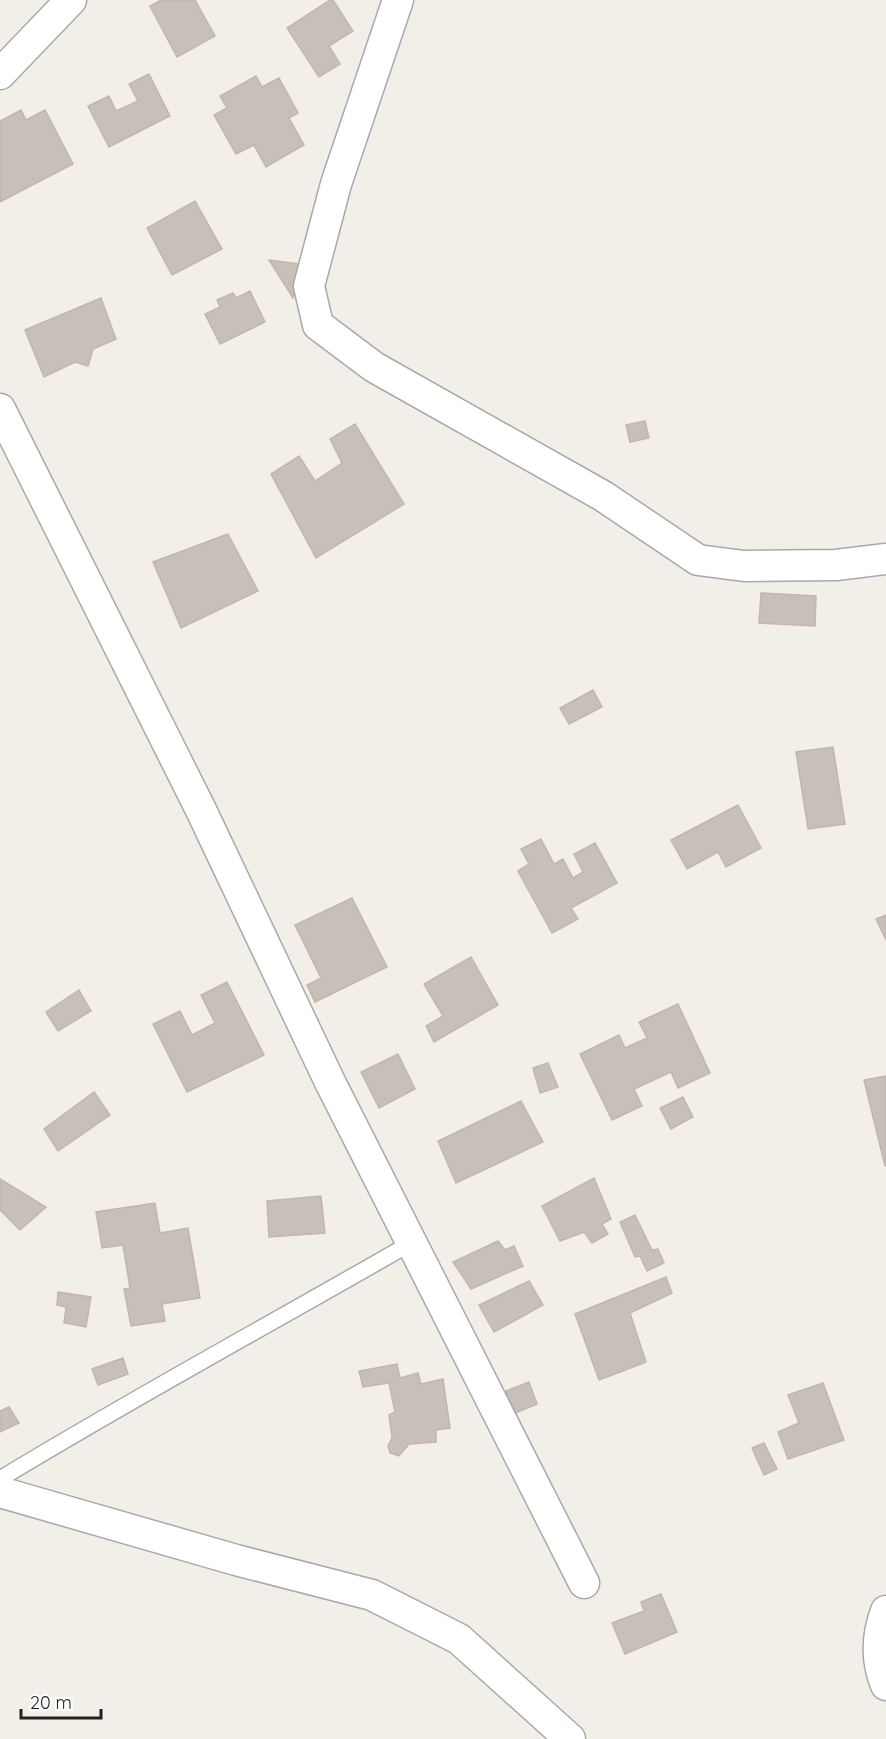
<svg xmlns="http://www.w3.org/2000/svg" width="886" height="1739" viewBox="0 0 886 1739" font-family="Quicksand,sans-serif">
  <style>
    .building { fill: #c7bfb8; stroke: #c4b6ab; stroke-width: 1.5 }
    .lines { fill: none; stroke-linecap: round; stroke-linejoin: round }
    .lane-casing { stroke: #a9a9a9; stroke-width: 18 }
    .street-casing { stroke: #a9a9a9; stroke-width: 33 }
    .lane { stroke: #fff; stroke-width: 15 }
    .street { stroke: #fff; stroke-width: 30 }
  </style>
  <rect width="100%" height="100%" fill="#f2efe9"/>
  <path class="building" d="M 161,0 L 195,0 L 215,36 L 177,57 L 150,6 Z
    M 330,0 L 333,0 L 353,31 L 329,46 L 340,64 L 319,77 L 287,28 Z
    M 149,74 L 170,116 L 109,147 L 88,106 L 109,96 L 116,111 L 138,101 L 129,84 Z
    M 256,76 L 262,87 L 279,78 L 298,113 L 289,118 L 304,145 L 266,167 L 254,145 L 236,154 L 214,115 L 227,108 L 220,96 Z
    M 21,110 L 26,120 L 45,110 L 73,164 L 0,202 L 0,121 Z
    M 195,201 L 222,249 L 172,275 L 147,228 Z
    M 269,260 L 299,264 L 293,298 Z
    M 250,291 L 265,322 L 220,344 L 205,314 L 220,307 L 217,300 L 233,293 L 236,298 Z
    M 101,298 L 116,339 L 93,349 L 88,366 L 75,362 L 44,377 L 25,330 Z
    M 645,421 L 649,438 L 630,442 L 626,425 Z
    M 355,424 L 404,504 L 316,558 L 271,474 L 299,456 L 315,481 L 342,463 L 330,439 Z
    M 228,534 L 258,591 L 181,628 L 153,562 Z
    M 761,593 L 816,596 L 815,626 L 759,623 Z
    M 593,690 L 602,707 L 569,724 L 560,708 Z
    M 833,747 L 845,824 L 808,829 L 796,752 Z
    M 738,805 L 761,848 L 726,867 L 718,852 L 687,869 L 671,840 Z
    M 541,839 L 554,864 L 563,859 L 573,878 L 583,872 L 574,854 L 595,843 L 617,883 L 571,908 L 578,919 L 552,933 L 518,871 L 529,864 L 521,849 Z
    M 352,898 L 387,967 L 315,1002 L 307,985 L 321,978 L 295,925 Z
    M 886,915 L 886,940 L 876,919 Z
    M 471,957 L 498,1005 L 434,1042 L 426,1026 L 443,1016 L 424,984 Z
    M 227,982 L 264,1055 L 187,1092 L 153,1024 L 180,1011 L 192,1035 L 215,1023 L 201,995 Z
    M 79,990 L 91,1011 L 58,1031 L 46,1012 Z
    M 678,1004 L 710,1073 L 678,1088 L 671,1072 L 634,1089 L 642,1106 L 612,1120 L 580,1054 L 619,1035 L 625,1048 L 647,1038 L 639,1022 Z
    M 398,1054 L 415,1089 L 379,1108 L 361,1072 Z
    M 548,1063 L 558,1087 L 540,1093 L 533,1068 Z
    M 886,1076 L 886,1166 L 885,1166 L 864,1080 Z
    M 94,1092 L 110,1115 L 58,1151 L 44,1129 Z
    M 683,1097 L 693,1117 L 671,1129 L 660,1108 Z
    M 521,1101 L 543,1142 L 456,1183 L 438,1141 Z
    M 594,1178 L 611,1219 L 602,1224 L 608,1234 L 592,1243 L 584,1232 L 560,1241 L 542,1206 Z
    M 0,1179 L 46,1207 L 20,1230 L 0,1210 Z
    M 321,1196 L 325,1233 L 269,1237 L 267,1201 Z
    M 155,1203 L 160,1233 L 188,1228 L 200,1298 L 162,1304 L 165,1321 L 131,1326 L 124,1289 L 130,1288 L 123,1245 L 102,1248 L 96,1212 Z
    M 635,1215 L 652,1250 L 658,1249 L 664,1263 L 647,1271 L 640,1256 L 635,1257 L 620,1222 Z
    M 498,1241 L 505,1250 L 514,1246 L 523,1266 L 471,1289 L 453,1262 Z
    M 666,1277 L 672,1293 L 630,1313 L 646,1362 L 599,1380 L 575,1314 Z
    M 529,1281 L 543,1305 L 494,1332 L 479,1305 Z
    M 58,1292 L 91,1297 L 86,1327 L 64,1323 L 66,1307 L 57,1305 Z
    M 123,1358 L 128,1374 L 98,1385 L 92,1369 Z
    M 397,1364 L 400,1378 L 418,1373 L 421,1384 L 443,1379 L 450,1428 L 436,1430 L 436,1442 L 409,1444 L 399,1456 L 390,1453 L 388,1446 L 392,1438 L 389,1415 L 395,1412 L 389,1383 L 363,1387 L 359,1371 Z
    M 529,1382 L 537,1404 L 513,1414 L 506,1391 Z
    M 823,1383 L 844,1440 L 788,1459 L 778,1432 L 799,1423 L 788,1395 Z
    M 9,1407 L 19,1423 L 0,1432 L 0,1411 Z
    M 764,1443 L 777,1469 L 764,1475 L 752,1448 Z
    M 661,1594 L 677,1632 L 625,1654 L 612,1623 L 644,1611 L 641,1602 Z"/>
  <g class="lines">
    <g class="lane-casing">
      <path id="lane" d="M 0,1479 C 135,1397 274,1322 411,1243"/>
    </g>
    <g class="street-casing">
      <path id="street" d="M 398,0 L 336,184 L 309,286 L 318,325 L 374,367 L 603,496 L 698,560 L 744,566 L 836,565 L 886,559
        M 0,74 L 71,0
        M 0,409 L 201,810 L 330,1082 L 584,1583
        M 0,1492 L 236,1560 L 372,1595 L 459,1639 L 570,1739
        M 886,1611 C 877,1635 876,1661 886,1685"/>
    </g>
    <use href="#lane" class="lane"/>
    <use href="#street" class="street"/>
  </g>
  <path d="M21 1709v9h80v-9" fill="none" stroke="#222222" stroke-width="3"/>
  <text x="30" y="1709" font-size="18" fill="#222222" stroke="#ffffff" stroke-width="4.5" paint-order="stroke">20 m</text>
</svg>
